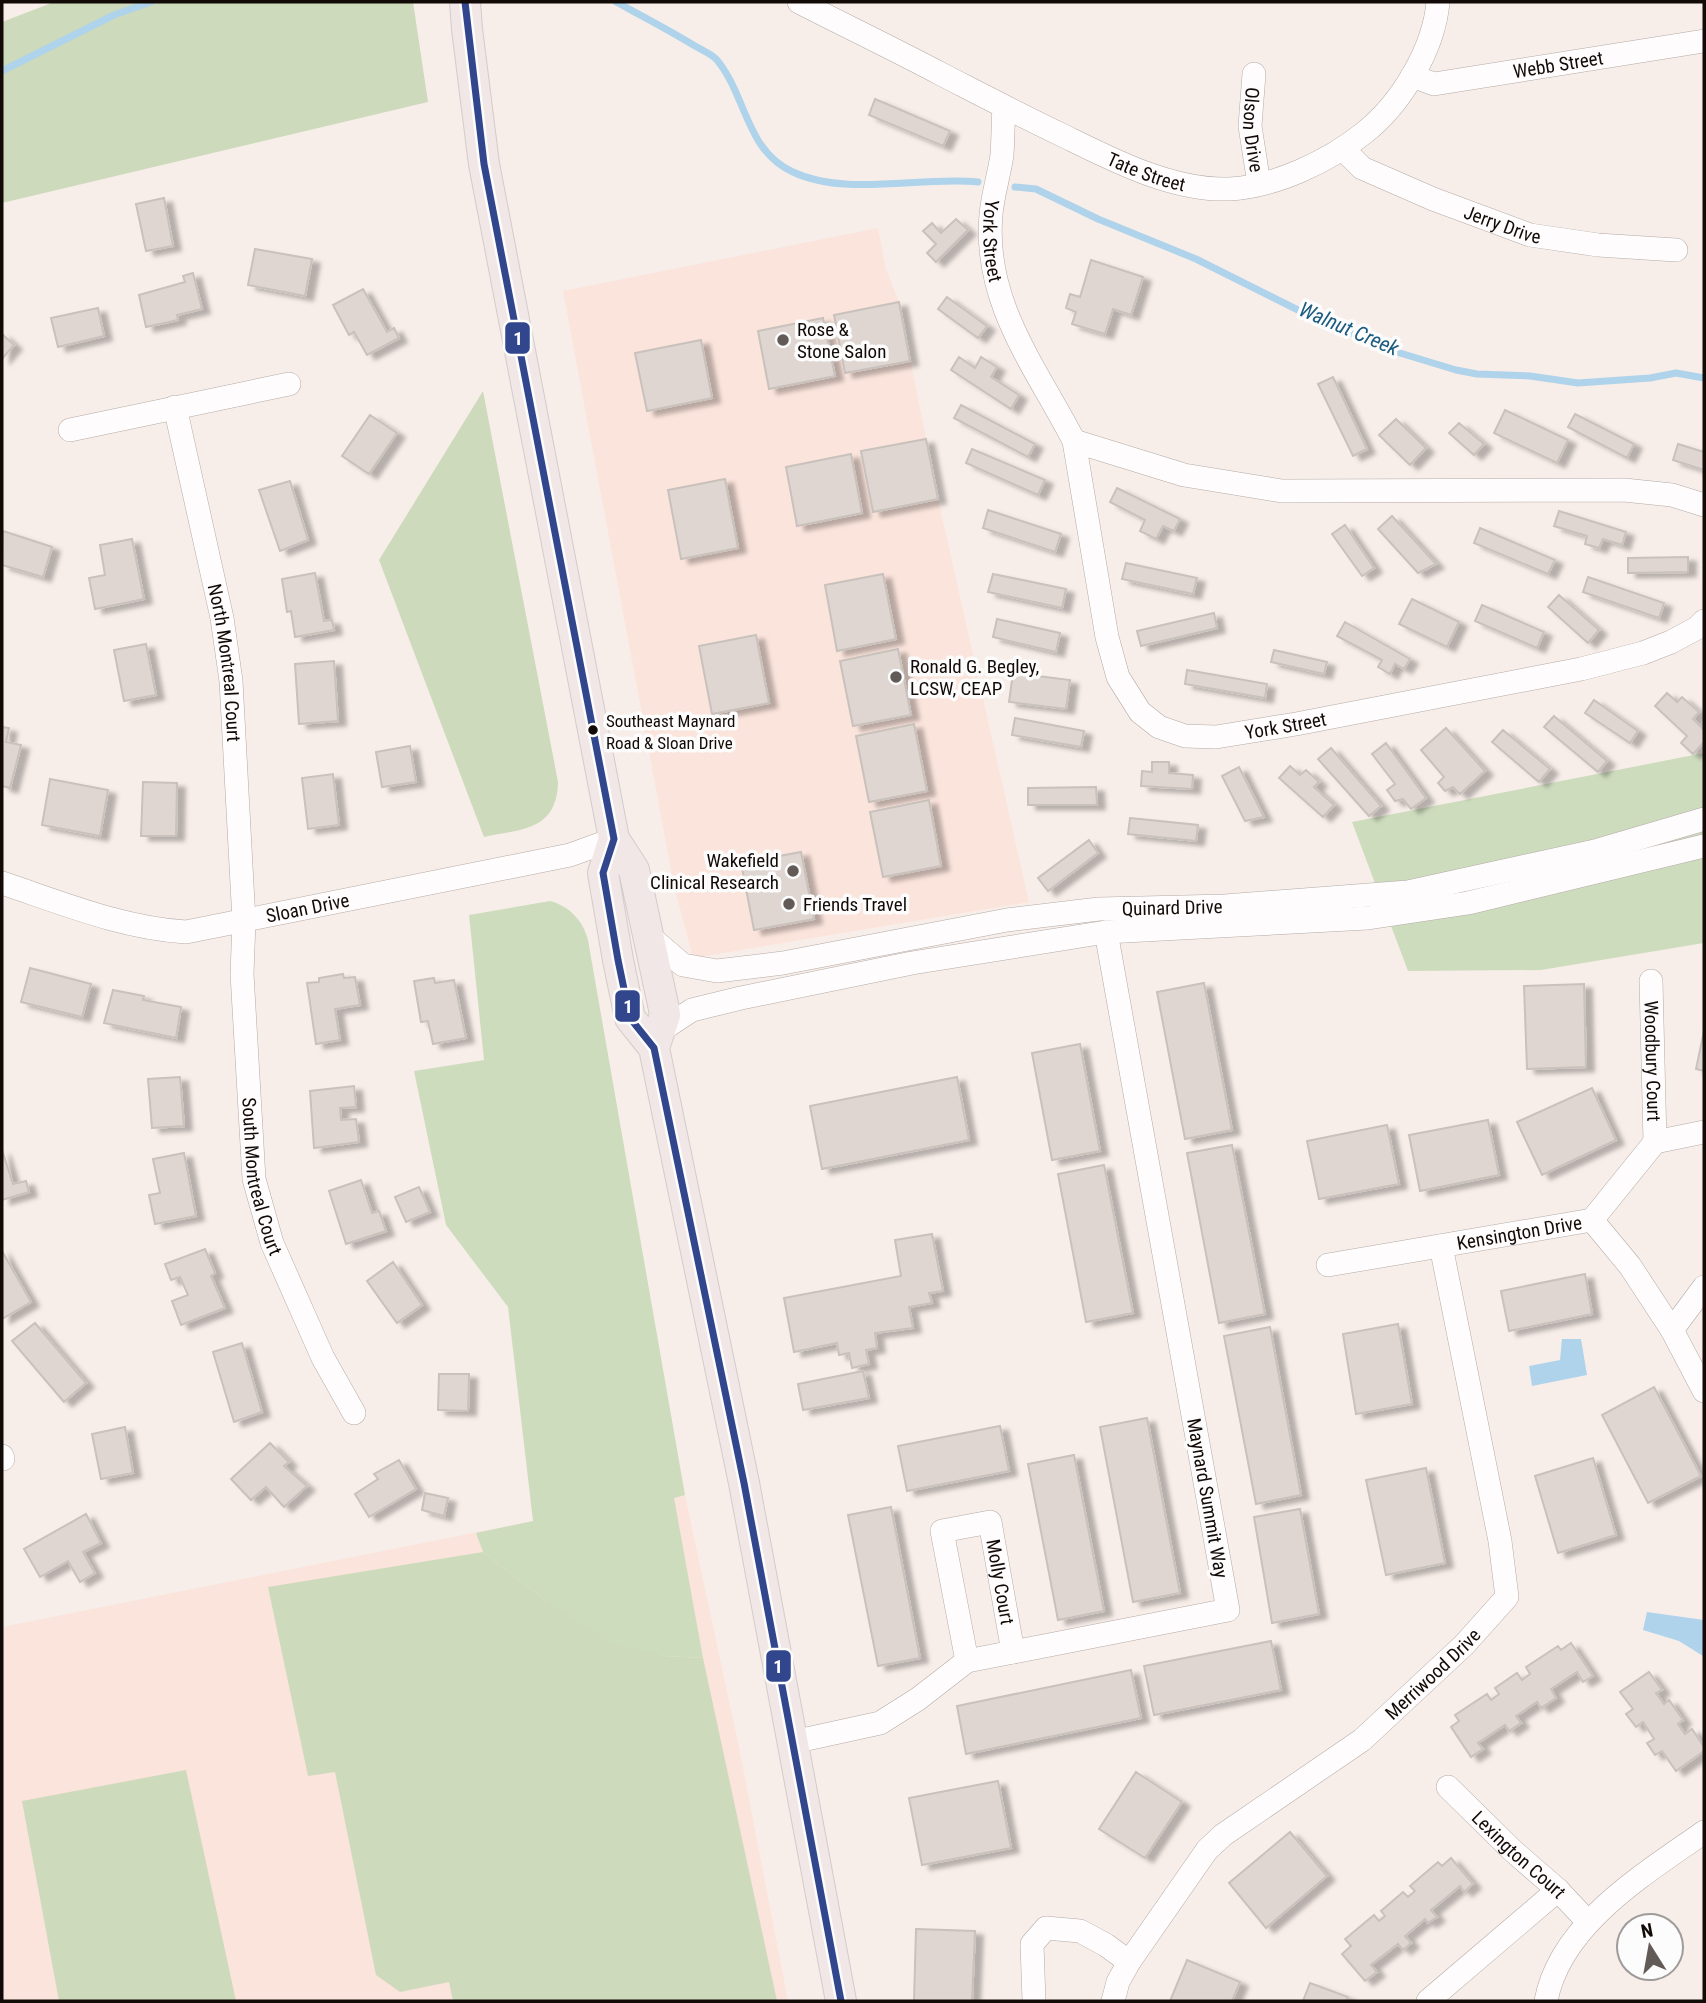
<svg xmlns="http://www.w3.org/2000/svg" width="1706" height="2003" viewBox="0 0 1706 2003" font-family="'Roboto Condensed',sans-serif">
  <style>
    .built { fill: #fbe4db }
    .green { fill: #cddabc }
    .forest { fill: #cedcbe }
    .water { fill: #aed3eb }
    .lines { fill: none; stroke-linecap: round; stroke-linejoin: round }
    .stream { stroke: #aed3eb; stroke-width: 7 }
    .building { fill: #dfd6d2; stroke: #c9c1bc; stroke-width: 2; filter: url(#shadow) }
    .minor-casing { stroke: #b3aaa6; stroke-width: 24 }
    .major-casing { stroke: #d2ccca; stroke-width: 32 }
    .minor { stroke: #fefcfc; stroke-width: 23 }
    .major { stroke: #f0e7e6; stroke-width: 30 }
    .bus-1-casing { stroke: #fcfcfc; stroke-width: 12 }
    .bus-1 { stroke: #32468d; stroke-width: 7 }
    .poi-dot { fill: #625a56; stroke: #fcfcfc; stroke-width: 2.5 }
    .bus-dot { fill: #120a07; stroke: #fcfcfc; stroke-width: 2.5 }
    .labels { text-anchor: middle; stroke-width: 7; stroke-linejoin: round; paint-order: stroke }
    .bus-label { font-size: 17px; fill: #120a07; stroke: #fcfcfc; text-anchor: start }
    .street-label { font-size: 19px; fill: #120a07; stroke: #fcfcfc }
    .poi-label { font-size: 19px; fill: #120a07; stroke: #fcfcfc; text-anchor: start }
    .water-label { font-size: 21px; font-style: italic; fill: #1b5b7f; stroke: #fcfcfc }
    .line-badge { stroke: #fcfcfc; stroke-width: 2.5 }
    .badge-label { font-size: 19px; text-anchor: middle; font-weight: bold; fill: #fff }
  </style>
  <defs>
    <filter id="shadow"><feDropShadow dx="8" dy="4.5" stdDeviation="2" flood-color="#0004"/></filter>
  </defs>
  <rect width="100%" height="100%" fill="#f8eee9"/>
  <path class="built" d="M 878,228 L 886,269 L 899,302 L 938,499 L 1029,902 L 693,958 L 674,886 L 563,291 Z
    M 685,1495 L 739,1747 L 788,2001 L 2,2001 L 2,1627 L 533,1521 Z"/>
  <path class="green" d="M 54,2 L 413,2 L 428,102 L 2,203 L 2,22 Z
    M 483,391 L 558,782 C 557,831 521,829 484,837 L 379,560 Z
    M 483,1552 L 545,1600 L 664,1656 L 703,1658 L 777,2001 L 453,2001 L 449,1982 L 400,1992 L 376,1975 L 335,1772 L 308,1776 L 268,1587 Z
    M 186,1770 L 236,2001 L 59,2001 L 22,1801 Z"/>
  <path class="forest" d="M 1704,753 L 1704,943 L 1541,970 L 1408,971 L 1352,822 Z
    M 550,901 C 569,906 583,920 588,940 L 685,1495 L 674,1498 L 703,1658 L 664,1656 L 609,1642 L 545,1600 L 483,1552 L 476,1533 L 533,1521 L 508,1307 L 446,1225 L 414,1071 L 484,1060 L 469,915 Z"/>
  <path class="water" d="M 1562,1339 L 1581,1339 L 1587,1375 L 1532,1386 L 1529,1366 L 1560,1360 Z
    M 1647,1612 L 1704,1620 L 1703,1656 L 1679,1641 L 1643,1630 Z"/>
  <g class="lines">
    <path class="stream" d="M 616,2 C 642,16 669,30 695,46 C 702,50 712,54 717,60 C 747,97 746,151 793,172 C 845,197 921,176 978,182
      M 2,71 L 114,15 L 151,2
      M 1015,187 L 1036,189 L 1098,219 L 1196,259 L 1298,310 L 1358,336 L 1400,353 L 1456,370 L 1477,374 L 1530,376 L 1578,383 L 1650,378 L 1676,373 L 1704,378"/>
  </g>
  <path class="building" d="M 875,99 L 950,131 L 943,146 L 869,115 Z
    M 164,198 L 173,246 L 146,251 L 136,204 Z
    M 956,219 L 968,230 L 936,262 L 927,253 L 936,244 L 923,231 L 932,223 L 941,233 Z
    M 255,249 L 312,259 L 305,296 L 248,285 Z
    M 1091,260 L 1143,277 L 1131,315 L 1113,309 L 1105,334 L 1072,324 L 1076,312 L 1066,308 L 1070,294 L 1080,297 Z
    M 193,273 L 202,309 L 177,315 L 178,320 L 146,327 L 139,295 L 185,282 L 183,276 Z
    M 363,289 L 387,332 L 394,328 L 399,338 L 367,355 L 354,332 L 349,335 L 333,305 Z
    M 947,297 L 987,326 L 978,338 L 938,309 Z
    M 899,302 L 910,361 L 845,373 L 834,315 Z
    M 98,308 L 104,336 L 58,347 L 51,318 Z
    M 823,318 L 835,376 L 769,389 L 758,331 Z
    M 2,334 L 14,345 L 2,359 Z
    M 701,340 L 712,398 L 647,411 L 635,353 Z
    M 959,357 L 975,368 L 981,357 L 997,367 L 991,377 L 1019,395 L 1011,409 L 951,370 Z
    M 1333,377 L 1367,449 L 1353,456 L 1318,384 Z
    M 961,405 L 1035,444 L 1028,457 L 954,418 Z
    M 1505,410 L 1568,440 L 1557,463 L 1494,433 Z
    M 1575,414 L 1634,444 L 1627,458 L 1568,427 Z
    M 370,415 L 397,433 L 369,474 L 342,456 Z
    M 1396,419 L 1426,448 L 1410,465 L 1379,435 Z
    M 1459,423 L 1484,444 L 1474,455 L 1449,433 Z
    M 926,439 L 938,499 L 873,512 L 861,451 Z
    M 1678,444 L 1704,452 L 1704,470 L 1673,460 Z
    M 972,449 L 1045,480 L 1038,495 L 966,463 Z
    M 851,454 L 862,513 L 797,526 L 786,467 Z
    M 725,479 L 738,548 L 681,559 L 668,490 Z
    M 290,481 L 308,540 L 280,551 L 259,490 Z
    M 1117,488 L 1180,519 L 1174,531 L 1163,526 L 1156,539 L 1140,531 L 1145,520 L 1110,502 Z
    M 988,510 L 1061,534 L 1055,552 L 983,528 Z
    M 1559,511 L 1626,532 L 1622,545 L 1603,539 L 1599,548 L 1585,544 L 1587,536 L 1554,526 Z
    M 1392,516 L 1436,564 L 1418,573 L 1378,529 Z
    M 1345,525 L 1374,568 L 1362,576 L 1332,534 Z
    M 1480,528 L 1555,560 L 1548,574 L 1474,543 Z
    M 3,531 L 52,547 L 43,577 L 2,565 Z
    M 132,539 L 144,599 L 95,609 L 89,578 L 105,575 L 100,545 Z
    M 1688,557 L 1688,572 L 1628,573 L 1628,558 Z
    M 1126,563 L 1197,578 L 1193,594 L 1122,579 Z
    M 315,573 L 324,621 L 332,620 L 334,630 L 295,637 L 291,611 L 287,612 L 282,579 Z
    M 883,574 L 896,639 L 837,651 L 825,585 Z
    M 993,574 L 1066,589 L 1062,608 L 988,592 Z
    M 1588,577 L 1664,603 L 1659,618 L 1583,592 Z
    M 1559,595 L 1599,630 L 1588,643 L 1548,607 Z
    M 1412,599 L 1459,622 L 1447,647 L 1399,624 Z
    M 1482,605 L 1544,632 L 1537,648 L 1475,621 Z
    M 1214,613 L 1217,628 L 1141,646 L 1137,631 Z
    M 997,619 L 1060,633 L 1056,652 L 993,637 Z
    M 1345,622 L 1410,659 L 1404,669 L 1395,664 L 1390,674 L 1378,667 L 1382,660 L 1337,636 Z
    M 756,635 L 769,703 L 712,714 L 699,646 Z
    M 146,644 L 156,695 L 124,701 L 114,650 Z
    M 898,649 L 911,715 L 853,726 L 840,661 Z
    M 1274,650 L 1327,662 L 1324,674 L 1271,662 Z
    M 334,661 L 338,721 L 299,724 L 295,664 Z
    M 1187,670 L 1267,684 L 1265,698 L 1185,684 Z
    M 1013,673 L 1070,680 L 1066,709 L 1009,702 Z
    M 1667,693 L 1677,702 L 1682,697 L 1699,712 L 1693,719 L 1704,730 L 1704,742 L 1693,754 L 1681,743 L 1687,736 L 1655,706 Z
    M 1594,700 L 1638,731 L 1630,743 L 1585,713 Z
    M 1554,716 L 1607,761 L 1598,772 L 1544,727 Z
    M 1015,718 L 1084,731 L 1081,747 L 1012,735 Z
    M 914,724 L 927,791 L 869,802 L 856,736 Z
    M 2,727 L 9,728 L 6,742 L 21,745 L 10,788 L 2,786 Z
    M 1446,728 L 1485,771 L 1460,794 L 1453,787 L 1445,791 L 1438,783 L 1444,777 L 1421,750 Z
    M 1503,730 L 1550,769 L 1539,782 L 1492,742 Z
    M 1386,743 L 1426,798 L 1411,809 L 1403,799 L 1395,801 L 1387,790 L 1395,784 L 1372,754 Z
    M 410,746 L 416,782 L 382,787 L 376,752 Z
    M 1331,748 L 1381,806 L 1369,816 L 1318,759 Z
    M 1152,762 L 1169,762 L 1169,773 L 1193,775 L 1192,789 L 1141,786 L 1142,771 L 1152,772 Z
    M 1290,766 L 1300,775 L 1306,770 L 1319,782 L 1314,787 L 1334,805 L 1323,817 L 1279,778 Z
    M 1239,767 L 1264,817 L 1245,821 L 1222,776 Z
    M 333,774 L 339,825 L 308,829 L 302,778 Z
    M 50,779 L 108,790 L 100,836 L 42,825 Z
    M 143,782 L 177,783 L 176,836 L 141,836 Z
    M 1096,787 L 1097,805 L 1028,805 L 1028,788 Z
    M 929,800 L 941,866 L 883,877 L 870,812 Z
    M 1130,818 L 1198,825 L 1196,841 L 1128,834 Z
    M 1089,840 L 1098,853 L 1048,891 L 1038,878 Z
    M 801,852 L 814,919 L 754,930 L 741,863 Z
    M 30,968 L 91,984 L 82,1017 L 21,1002 Z
    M 343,974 L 344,978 L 355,977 L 360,1005 L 335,1009 L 340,1040 L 316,1044 L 307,983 L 319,982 L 319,978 Z
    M 434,978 L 435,983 L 454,980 L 466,1038 L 433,1044 L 428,1021 L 421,1022 L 414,981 Z
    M 1204,983 L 1232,1130 L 1185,1139 L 1157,992 Z
    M 1584,984 L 1586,1067 L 1527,1069 L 1524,986 Z
    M 113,990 L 144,996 L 143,1000 L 181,1007 L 176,1038 L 104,1023 Z
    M 1704,1031 L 1704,1071 L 1696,1069 Z
    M 1080,1044 L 1100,1151 L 1052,1160 L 1032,1053 Z
    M 180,1077 L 184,1126 L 152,1128 L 148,1079 Z
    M 957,1077 L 969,1140 L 822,1169 L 810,1106 Z
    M 354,1086 L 356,1107 L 340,1108 L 341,1120 L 356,1119 L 359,1142 L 314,1148 L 310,1091 Z
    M 1592,1088 L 1616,1140 L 1542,1175 L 1517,1122 Z
    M 1488,1120 L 1499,1175 L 1420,1191 L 1409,1135 Z
    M 1387,1125 L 1399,1184 L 1319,1199 L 1307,1141 Z
    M 1232,1145 L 1265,1314 L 1219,1323 L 1187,1153 Z
    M 2,1150 L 13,1184 L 26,1181 L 29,1192 L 2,1200 Z
    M 184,1153 L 196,1216 L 155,1224 L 149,1195 L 160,1193 L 153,1159 Z
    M 1104,1165 L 1133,1313 L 1086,1322 L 1058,1174 Z
    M 361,1180 L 372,1213 L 379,1211 L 386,1231 L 346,1244 L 329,1191 Z
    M 419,1187 L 430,1212 L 406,1222 L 395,1197 Z
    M 932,1234 L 943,1291 L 929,1293 L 932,1303 L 909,1307 L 913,1328 L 875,1333 L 877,1348 L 866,1350 L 869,1364 L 852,1368 L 849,1353 L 839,1355 L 837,1343 L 794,1352 L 784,1298 L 901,1276 L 895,1240 Z
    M 205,1249 L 215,1273 L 211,1276 L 225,1308 L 181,1325 L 172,1301 L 188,1295 L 180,1277 L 171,1280 L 165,1264 Z
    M 2,1251 L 31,1302 L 2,1319 Z
    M 393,1262 L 422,1305 L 397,1323 L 367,1281 Z
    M 1585,1274 L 1592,1314 L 1509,1331 L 1501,1291 Z
    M 35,1323 L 86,1383 L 64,1402 L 12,1341 Z
    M 1398,1324 L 1412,1404 L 1356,1414 L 1343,1334 Z
    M 1270,1327 L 1301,1495 L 1256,1504 L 1224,1336 Z
    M 242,1343 L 262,1412 L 234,1422 L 213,1352 Z
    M 863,1371 L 869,1398 L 803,1410 L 798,1384 Z
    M 439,1374 L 469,1374 L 468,1411 L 438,1410 Z
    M 1654,1387 L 1701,1476 L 1648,1503 L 1602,1415 Z
    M 1147,1418 L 1180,1593 L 1133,1602 L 1100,1427 Z
    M 1000,1426 L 1009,1471 L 907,1491 L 898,1446 Z
    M 125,1427 L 133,1473 L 101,1479 L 92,1434 Z
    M 270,1443 L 289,1462 L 284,1466 L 307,1486 L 284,1507 L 266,1487 L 251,1500 L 231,1479 Z
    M 1074,1455 L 1104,1611 L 1058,1620 L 1028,1464 Z
    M 1593,1458 L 1616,1535 L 1558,1553 L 1535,1476 Z
    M 399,1460 L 416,1489 L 369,1517 L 355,1494 L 378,1479 L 374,1474 Z
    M 1426,1468 L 1445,1563 L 1386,1575 L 1366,1480 Z
    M 425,1493 L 448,1498 L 444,1516 L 422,1510 Z
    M 891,1507 L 920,1658 L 878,1666 L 848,1515 Z
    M 1300,1509 L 1319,1614 L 1272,1623 L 1254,1517 Z
    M 86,1514 L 101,1543 L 83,1552 L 95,1573 L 80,1582 L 68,1561 L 40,1577 L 24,1549 Z
    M 1271,1641 L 1281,1690 L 1154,1715 L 1144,1666 Z
    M 1571,1643 L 1593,1676 L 1583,1682 L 1577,1672 L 1551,1689 L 1556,1698 L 1541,1708 L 1537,1702 L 1516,1716 L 1521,1723 L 1509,1731 L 1505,1725 L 1478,1743 L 1483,1749 L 1471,1757 L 1451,1727 L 1459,1721 L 1455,1715 L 1487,1694 L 1491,1700 L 1499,1694 L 1495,1688 L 1517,1673 L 1522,1680 L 1530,1674 L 1526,1667 L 1558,1646 L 1561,1650 Z
    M 1131,1670 L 1141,1718 L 966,1754 L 957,1706 Z
    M 1649,1672 L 1662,1690 L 1656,1693 L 1664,1704 L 1669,1700 L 1683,1720 L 1678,1724 L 1685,1734 L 1692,1729 L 1704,1747 L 1704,1751 L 1676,1771 L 1662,1751 L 1655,1755 L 1647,1743 L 1654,1739 L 1643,1722 L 1636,1727 L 1626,1714 L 1633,1709 L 1620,1692 Z
    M 1136,1772 L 1182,1802 L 1145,1858 L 1099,1829 Z
    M 998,1781 L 1011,1848 L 922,1865 L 909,1798 Z
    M 1290,1832 L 1327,1876 L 1266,1928 L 1229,1883 Z
    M 1451,1858 L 1473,1884 L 1464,1892 L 1460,1886 L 1431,1910 L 1437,1917 L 1428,1923 L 1425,1919 L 1405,1936 L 1411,1943 L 1403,1950 L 1398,1944 L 1371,1965 L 1377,1972 L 1365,1981 L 1342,1954 L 1351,1946 L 1345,1939 L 1374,1915 L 1379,1921 L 1385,1916 L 1381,1911 L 1403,1892 L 1408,1897 L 1415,1891 L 1410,1886 L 1438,1862 L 1442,1866 Z
    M 916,1929 L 975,1931 L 972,2001 L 914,2001 Z
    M 1187,1960 L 1240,1982 L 1232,2001 L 1170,2001 Z
    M 1310,1983 L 1348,1997 L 1346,2001 L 1303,2001 Z"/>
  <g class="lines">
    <g class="minor-casing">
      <g id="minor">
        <path id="s1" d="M 799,2 C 846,26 894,49 941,74 C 982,95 1022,116 1064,136 C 1113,160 1172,191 1229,189 C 1275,187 1329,161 1364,133 C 1401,104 1434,49 1438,2"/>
        <path id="s2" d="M 1254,74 L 1250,126 L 1259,184"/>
        <path id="s3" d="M 1412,76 L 1434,84 L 1704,41"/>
        <path id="s4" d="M 1004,107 C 1003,123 1003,140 1002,155 C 999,175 993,194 991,214 C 983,303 1036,367 1074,441"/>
        <path id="s5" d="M 1344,150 L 1362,168 L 1433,199 L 1530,235 L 1598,245 L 1676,250"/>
        <path id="s6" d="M 175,407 L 222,618 L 231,681 L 244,921 L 242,974 L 254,1179 L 272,1243 L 323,1358 L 354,1413"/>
        <path d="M 70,430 L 289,384"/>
        <path id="s7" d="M 1704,505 L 1672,495 L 1624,490 L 1282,491 L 1184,475 L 1074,441 L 1107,637 L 1118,677 L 1140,712 L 1159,727 L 1185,736 L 1216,737 L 1296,724 L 1581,669 L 1643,653 L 1671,642 L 1697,628 L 1704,621"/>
        <path id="s8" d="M 2,883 C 62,903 122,928 186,932 L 570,855 L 614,839"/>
        <path id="s9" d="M 648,935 L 683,965 L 717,971 L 783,963 L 1007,920 L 1099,909 L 1225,906 L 1408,892 L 1595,851 L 1704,819"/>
        <path id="s10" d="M 1651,981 L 1655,1142"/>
        <path d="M 660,1031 L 692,1010 L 741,998 L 912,963 L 1106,932 L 1368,918 L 1468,903 L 1704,846"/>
        <path d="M 1592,1220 L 1655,1142 L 1704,1132"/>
        <path id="s11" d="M 1328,1265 L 1592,1220 L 1630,1266 L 1672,1330 L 1704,1391"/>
        <path d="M 1672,1330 L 1704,1287"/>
        <path d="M 2,1456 L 3,1459"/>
        <path id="s12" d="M 967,1661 L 942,1531 L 990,1522 L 1013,1652"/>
        <path d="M 793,1742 L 880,1723 L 918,1699 L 967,1661 L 1228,1610 L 1106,932"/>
        <path id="s13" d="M 1448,1787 L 1513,1851 L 1558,1890 L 1588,1922"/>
        <path d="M 1034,2001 L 1032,1944 L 1046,1928 L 1080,1931 L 1106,1945 L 1129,1962"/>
        <path id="s14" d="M 1113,2001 L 1118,1982 L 1129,1962 L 1207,1850 L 1223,1835 L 1362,1740 L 1464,1645 L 1507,1597 L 1500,1541 L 1441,1246"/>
        <path d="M 1428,2001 L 1558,1890"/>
        <path d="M 1546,2001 C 1560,1924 1645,1874 1704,1832"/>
      </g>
    </g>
    <g class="major-casing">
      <path id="major" d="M 465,2 L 467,29 L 484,164 L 614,839 L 634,870 L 664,1009 L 665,1015 L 654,1048 L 744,1483 L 841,2001
        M 614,839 L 603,873 L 618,960 L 630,1018 L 654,1048"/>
    </g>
    <use href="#minor" class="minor"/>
    <use href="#major" class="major"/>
    <g class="bus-1-casing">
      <path id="bus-1" d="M 465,2 L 484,164 L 614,839 L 603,873 L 618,960 L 630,1018 L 654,1048 L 744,1483 L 841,2001"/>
    </g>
    <use href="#bus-1" class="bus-1"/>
  </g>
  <g class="poi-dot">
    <circle cx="783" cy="340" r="7"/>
    <circle cx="896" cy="677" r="7"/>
    <circle cx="793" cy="871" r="7"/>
    <circle cx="789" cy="904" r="7"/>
  </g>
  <circle class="bus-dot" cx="593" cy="730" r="6"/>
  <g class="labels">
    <g class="bus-label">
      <text x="606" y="727">Southeast Maynard<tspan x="606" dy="22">Road &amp; Sloan Drive</tspan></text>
    </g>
    <g class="street-label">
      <text dy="7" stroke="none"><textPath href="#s3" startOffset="149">Webb Street</textPath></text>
      <text dy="7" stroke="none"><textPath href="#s2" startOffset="56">Olson Drive</textPath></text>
      <text dy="7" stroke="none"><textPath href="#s1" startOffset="387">Tate Street</textPath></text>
      <text dy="7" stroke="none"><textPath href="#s5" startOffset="177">Jerry Drive</textPath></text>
      <text dy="7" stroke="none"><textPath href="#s4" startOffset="135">York Street</textPath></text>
      <text dy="7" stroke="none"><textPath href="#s6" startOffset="261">North Montreal Court</textPath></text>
      <text dy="7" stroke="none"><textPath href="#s7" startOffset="1073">York Street</textPath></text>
      <text dy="7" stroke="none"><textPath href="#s9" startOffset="541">Quinard Drive</textPath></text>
      <text dy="7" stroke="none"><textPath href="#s8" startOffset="315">Sloan Drive</textPath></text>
      <text dy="7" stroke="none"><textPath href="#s10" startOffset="80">Woodbury Court</textPath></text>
      <text dy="7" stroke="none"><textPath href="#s6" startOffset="777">South Montreal Court</textPath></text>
      <text dy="7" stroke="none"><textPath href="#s11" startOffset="194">Kensington Drive</textPath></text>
      <text transform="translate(1208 1498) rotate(80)" y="7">Maynard Summit Way</text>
      <text dy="7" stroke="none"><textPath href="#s12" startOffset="242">Molly Court</textPath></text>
      <text dy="7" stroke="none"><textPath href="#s14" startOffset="466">Merriwood Drive</textPath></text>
      <text dy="7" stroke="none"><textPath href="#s13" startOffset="98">Lexington Court</textPath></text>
    </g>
    <g class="poi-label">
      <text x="797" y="336">Rose &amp;<tspan x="797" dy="22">Stone Salon</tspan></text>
      <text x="910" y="673">Ronald G. Begley,<tspan x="910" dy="22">LCSW, CEAP</tspan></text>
      <text x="779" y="867" text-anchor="end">Wakefield<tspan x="779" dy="22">Clinical Research</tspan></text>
      <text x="803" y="911">Friends Travel</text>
    </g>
    <g class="water-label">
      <text transform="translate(1349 329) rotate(23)" y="7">Walnut Creek</text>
    </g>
  </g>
  <g class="line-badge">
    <rect x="504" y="321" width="27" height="34" rx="7" fill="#32468d"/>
    <rect x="614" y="989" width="27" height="34" rx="7" fill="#32468d"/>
    <rect x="765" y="1649" width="27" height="34" rx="7" fill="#32468d"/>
  </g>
  <g class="badge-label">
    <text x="518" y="345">1</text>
    <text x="628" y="1013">1</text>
    <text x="778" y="1673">1</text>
  </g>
  <rect width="1706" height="2003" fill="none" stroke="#120a07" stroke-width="7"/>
  <g transform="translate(1650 1947) rotate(349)"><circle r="33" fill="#fcfcfc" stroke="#9e9b9a" stroke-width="2"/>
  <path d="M0-5L12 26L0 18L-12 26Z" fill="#625a56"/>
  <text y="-10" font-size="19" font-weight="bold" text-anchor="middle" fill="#120a07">N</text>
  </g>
</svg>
